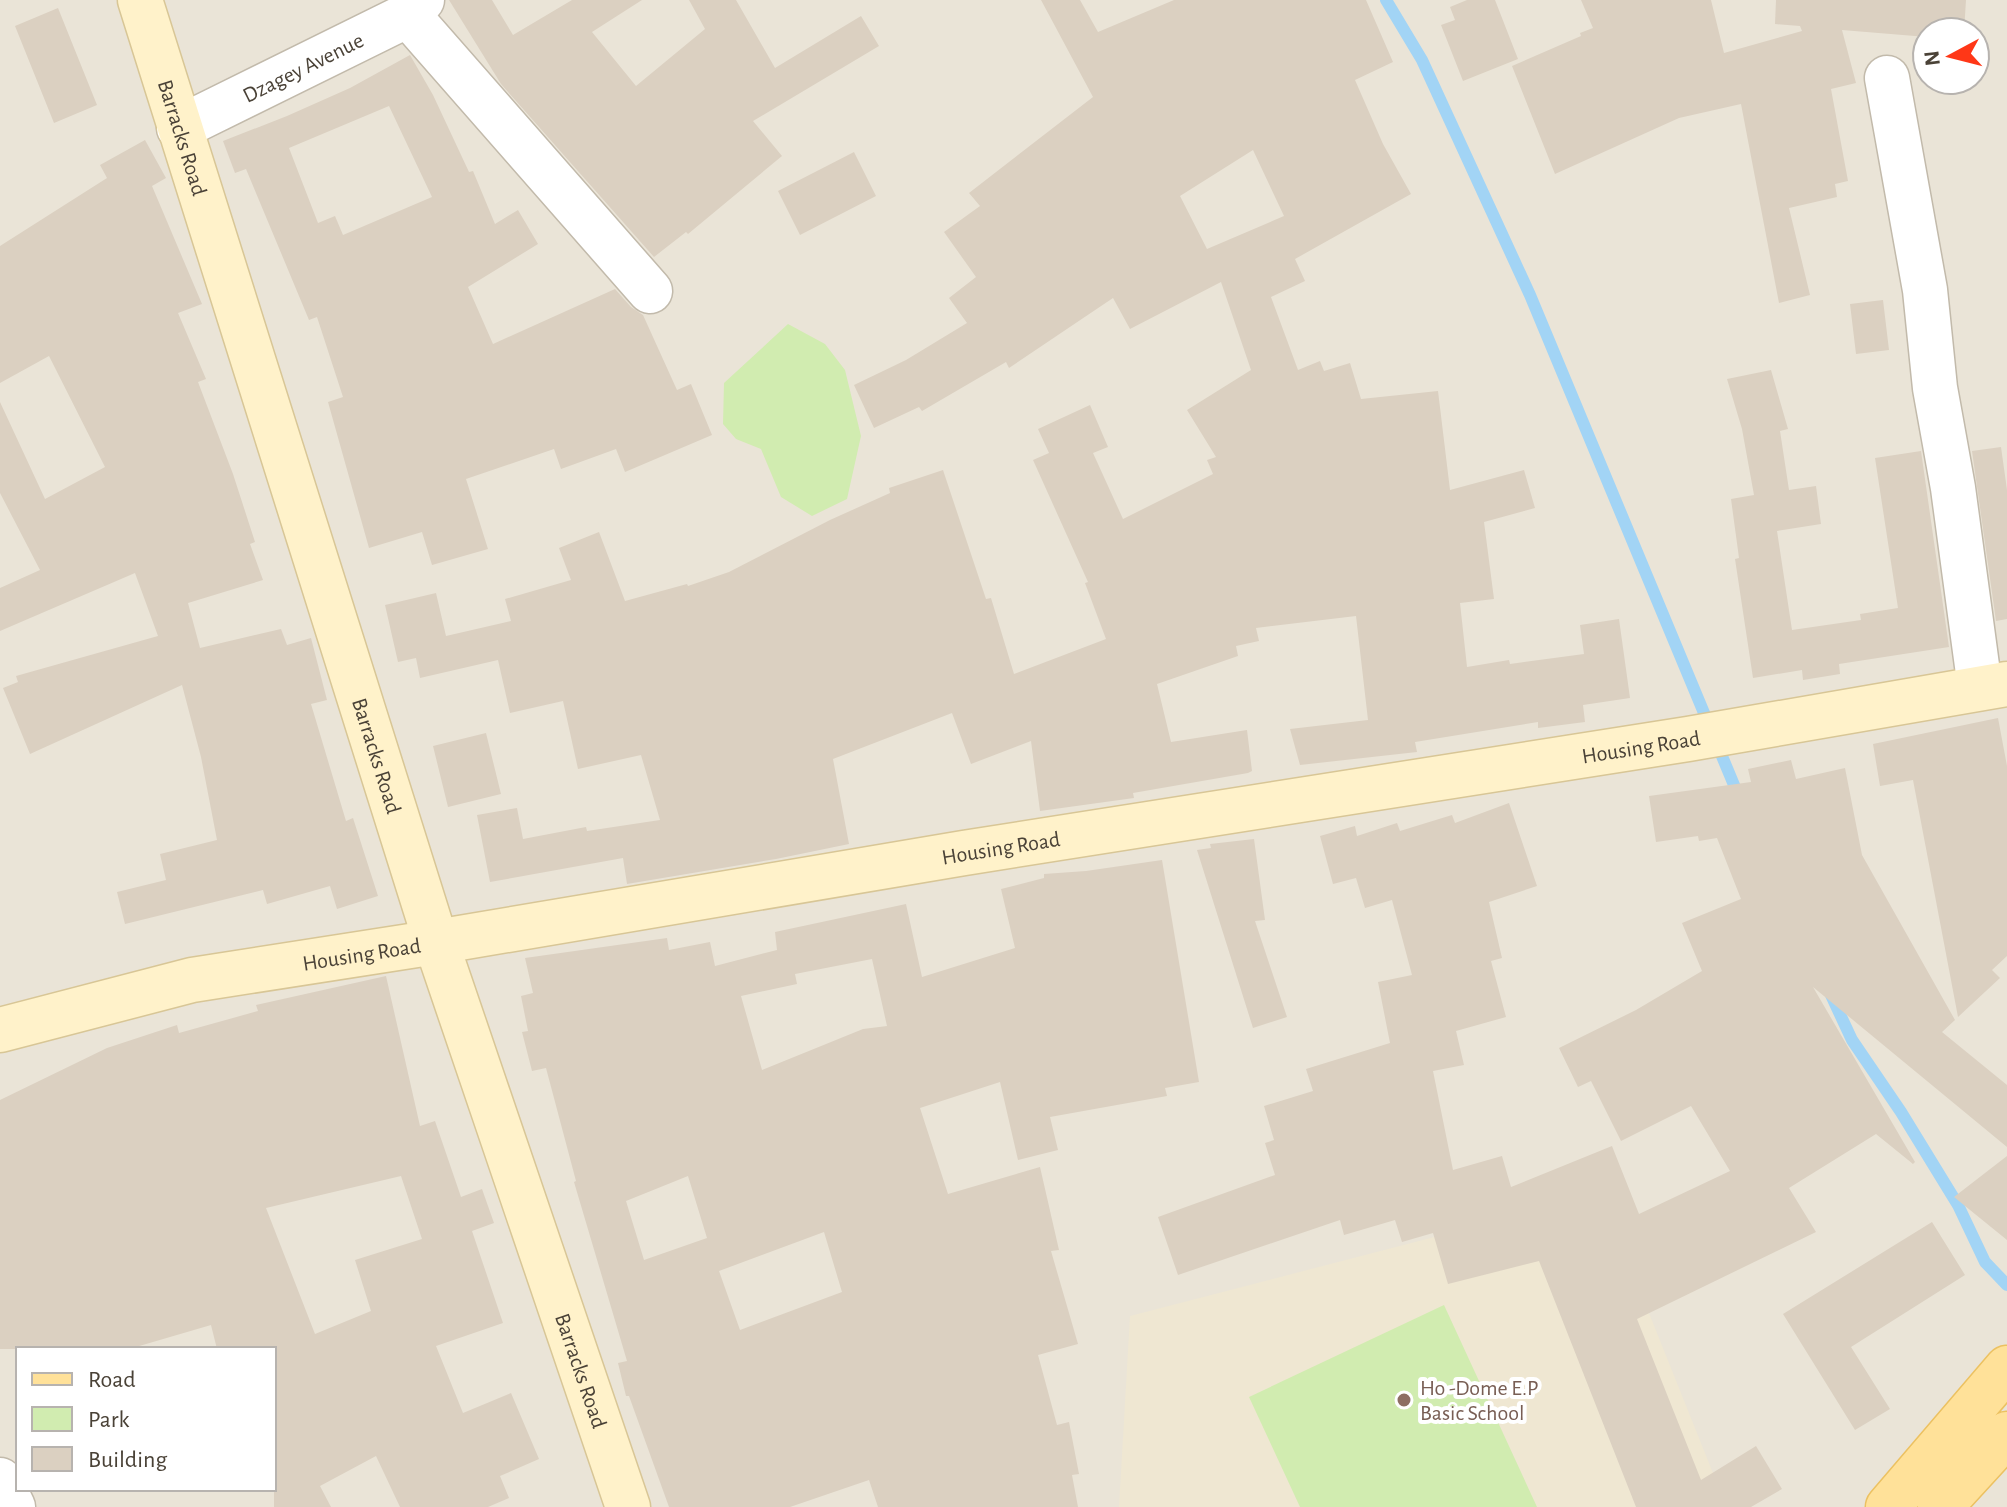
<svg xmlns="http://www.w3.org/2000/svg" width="2007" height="1507" viewBox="0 0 2007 1507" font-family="'Alegreya Sans',sans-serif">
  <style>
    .residential { fill: #eae4d7; fill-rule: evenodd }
    .education { fill: #efe7d2 }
    .green { fill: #d1ecb0 }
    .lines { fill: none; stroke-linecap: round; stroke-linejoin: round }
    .stream { stroke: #a2d4f5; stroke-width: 12 }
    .building { fill: #dbd0c1; fill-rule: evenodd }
    .street-casing { stroke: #c2baab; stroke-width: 47 }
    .secondary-casing { stroke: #d8c696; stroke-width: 47 }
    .primary-casing { stroke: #ecc161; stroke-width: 47 }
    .street { stroke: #fff; stroke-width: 44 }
    .secondary { stroke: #fff2ca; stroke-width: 44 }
    .primary { stroke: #ffe199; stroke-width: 44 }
    .education-dot { fill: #8d6e63; stroke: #fff; stroke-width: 3 }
    .labels { text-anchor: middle; stroke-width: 8; stroke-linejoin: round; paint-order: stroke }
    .street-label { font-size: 22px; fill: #4a4237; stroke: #fff }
    .education-label { font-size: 22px; fill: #785e54; stroke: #fff; text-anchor: start }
  </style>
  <rect width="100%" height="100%" fill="#f5f2e9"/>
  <path class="residential" d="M 0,0 L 2007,0 L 2007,1507 L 0,1507 ZM 1927,32 L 1975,32 L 1975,80 L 1927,80 ZM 18,1349 L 274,1349 L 274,1489 L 18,1489 Z"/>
  <path class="education" d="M 1546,1208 L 1647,1308 L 1717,1483 L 1730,1507 L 1119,1507 L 1130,1316 Z"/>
  <path class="green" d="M 788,324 L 825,344 L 845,370 L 861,436 L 847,499 L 812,516 L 781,497 L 761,449 L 736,439 L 723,424 L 724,383 Z
    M 1444,1305 L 1537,1507 L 1300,1507 L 1249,1397 Z"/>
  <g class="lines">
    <path class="stream" d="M 1386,0 L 1422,60 L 1530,295 L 1739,797
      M 1831,995 L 1852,1040 L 1901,1112 L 1958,1205 L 1985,1262 L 2007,1285"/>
  </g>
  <path class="building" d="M 449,0 L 492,0 L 513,35 L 572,0 L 642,0 L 592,32 L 636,86 L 705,29 L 689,0 L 736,0 L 775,68 L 861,16 L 879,46 L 753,121 L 782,156 L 688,234 L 686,232 L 654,257 L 501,84 Z
    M 1041,0 L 1080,0 L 1098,32 L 1174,0 L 1366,0 L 1393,62 L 1355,80 L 1383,144 L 1411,194 L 1295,259 L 1305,281 L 1271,297 L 1298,370 L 1320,361 L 1324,371 L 1350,363 L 1361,399 L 1438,391 L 1450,490 L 1524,470 L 1535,508 L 1484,522 L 1494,599 L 1460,603 L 1467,667 L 1509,660 L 1510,664 L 1584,654 L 1580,625 L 1619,619 L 1630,698 L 1583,705 L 1585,722 L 1538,728 L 1538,722 L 1415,742 L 1417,752 L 1300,765 L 1290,729 L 1368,720 L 1356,616 L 1256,628 L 1259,641 L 1236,646 L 1238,656 L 1157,684 L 1171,742 L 1247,730 L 1252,771 L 1248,773 L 1133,793 L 1134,798 L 1040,811 L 1031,741 L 971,764 L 952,713 L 833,759 L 849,844 L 776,859 L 627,884 L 623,858 L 490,882 L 477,815 L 517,808 L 523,839 L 586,827 L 587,831 L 660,820 L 641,755 L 578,769 L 563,701 L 510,713 L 498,660 L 420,678 L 416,658 L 398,662 L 385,605 L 436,593 L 446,636 L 511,621 L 505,599 L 571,580 L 559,548 L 599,532 L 625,601 L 687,584 L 688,586 L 729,572 L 830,520 L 890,493 L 889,488 L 943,470 L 986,599 L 991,598 L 1014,674 L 1106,639 L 1085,583 L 1088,582 L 1033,460 L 1049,453 L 1038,429 L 1090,405 L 1108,447 L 1093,453 L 1123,519 L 1213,474 L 1207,460 L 1216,457 L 1187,410 L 1251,370 L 1221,282 L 1130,329 L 1113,298 L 1009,368 L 1006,362 L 922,411 L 919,407 L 874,428 L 854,385 L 906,360 L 967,323 L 949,298 L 976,277 L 944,232 L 980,206 L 969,193 L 1093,97 ZM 1253,150 L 1284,216 L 1207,249 L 1180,196 Z
    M 1467,0 L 1495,0 L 1518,59 L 1463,81 L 1441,25 L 1455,20 L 1450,7 Z
    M 1581,0 L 1711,0 L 1724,53 L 1802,31 L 1800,26 L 1775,24 L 1776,0 L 1966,0 L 1964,32 L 1927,32 L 1927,37 L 1842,30 L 1856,83 L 1831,89 L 1848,181 L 1835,184 L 1837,197 L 1789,208 L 1810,295 L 1779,303 L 1741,104 L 1679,118 L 1555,174 L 1512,66 L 1581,36 L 1580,33 L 1593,28 Z
    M 58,8 L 97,105 L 54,123 L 15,26 Z
    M 410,55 L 433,95 L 469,172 L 473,171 L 495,224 L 518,210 L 538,244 L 468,287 L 493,344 L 615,289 L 631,307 L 643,315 L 677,390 L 691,384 L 712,435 L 625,472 L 616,449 L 561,469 L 554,449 L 466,479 L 488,549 L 432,565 L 422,532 L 369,548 L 328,402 L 343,397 L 317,317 L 309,320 L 246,169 L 235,173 L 223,141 L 287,116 L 350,88 ZM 389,106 L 432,197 L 343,235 L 335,216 L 318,223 L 289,148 Z
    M 145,140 L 166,178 L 152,186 L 202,304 L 178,313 L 206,379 L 198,382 L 233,474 L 255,542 L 250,544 L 263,580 L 188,603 L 200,648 L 281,629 L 287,645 L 311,638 L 327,700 L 311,704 L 346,821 L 353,818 L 378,896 L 337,909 L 330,886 L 267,904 L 263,890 L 125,924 L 117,892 L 166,880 L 160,854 L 217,840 L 201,757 L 182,685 L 30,754 L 3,688 L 18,682 L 16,676 L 158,636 L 135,573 L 0,631 L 0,588 L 40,570 L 0,493 L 0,402 L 45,499 L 105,467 L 49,356 L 0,383 L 0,246 L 107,178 L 100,165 Z
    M 854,152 L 876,196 L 800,235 L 778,191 Z
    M 1883,300 L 1889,350 L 1856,354 L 1850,304 Z
    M 1771,370 L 1788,429 L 1780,431 L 1789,490 L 1816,486 L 1821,524 L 1777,531 L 1792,630 L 1861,620 L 1860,614 L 1898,608 L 1875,458 L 1921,451 L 1949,647 L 1839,664 L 1840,674 L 1803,680 L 1802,670 L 1753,678 L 1735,559 L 1739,558 L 1731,499 L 1754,495 L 1742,429 L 1727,379 Z
    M 2001,447 L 2007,490 L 2007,619 L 1996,621 L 1972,451 Z
    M 1998,718 L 2007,766 L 2007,956 L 1992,970 L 2000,978 L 1958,1017 L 1913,780 L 1880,786 L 1873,744 Z
    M 486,733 L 501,794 L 448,807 L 433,746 Z
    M 1791,760 L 1796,779 L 1845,768 L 1862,855 L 1955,1020 L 1942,1032 L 2007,1085 L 2007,1147 L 1813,987 L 1915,1162 L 1913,1164 L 1876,1134 L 1789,1188 L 1816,1232 L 1637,1319 L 1701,1480 L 1756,1446 L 1782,1489 L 1751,1507 L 1636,1507 L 1539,1261 L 1448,1284 L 1433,1233 L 1402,1242 L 1395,1220 L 1344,1235 L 1340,1220 L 1178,1275 L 1158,1217 L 1275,1175 L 1265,1143 L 1274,1140 L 1264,1106 L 1313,1091 L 1306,1069 L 1390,1043 L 1378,982 L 1412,975 L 1392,900 L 1365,908 L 1356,878 L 1333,884 L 1320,836 L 1355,826 L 1357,836 L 1397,823 L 1400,831 L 1452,815 L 1455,823 L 1509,803 L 1537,886 L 1489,902 L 1502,958 L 1491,961 L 1506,1017 L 1456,1031 L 1464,1065 L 1433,1071 L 1453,1170 L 1502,1156 L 1511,1187 L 1612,1146 L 1639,1214 L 1730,1171 L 1691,1106 L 1621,1141 L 1591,1081 L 1578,1087 L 1559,1048 L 1636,1010 L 1702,971 L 1682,923 L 1741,899 L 1717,838 L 1699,841 L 1698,836 L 1656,842 L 1649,796 L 1751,782 L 1748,769 Z
    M 1254,839 L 1265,920 L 1255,921 L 1287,1017 L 1253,1028 L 1197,850 L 1211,848 L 1210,844 Z
    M 1162,860 L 1199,1082 L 1165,1088 L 1167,1096 L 1050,1117 L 1058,1150 L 1018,1160 L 1000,1082 L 920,1108 L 948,1194 L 1040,1167 L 1059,1250 L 1051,1251 L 1078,1344 L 1038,1355 L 1057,1425 L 1069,1422 L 1079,1474 L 1072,1475 L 1078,1507 L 878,1507 L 869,1480 L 790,1507 L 669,1507 L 629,1396 L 626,1396 L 618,1363 L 627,1361 L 574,1182 L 576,1181 L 546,1068 L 532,1071 L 522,1032 L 528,1031 L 521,996 L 533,993 L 525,958 L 667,938 L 669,950 L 710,942 L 715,966 L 777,950 L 775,932 L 906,904 L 922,977 L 1015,948 L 1001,889 L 1044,878 L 1044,874 L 1086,871 ZM 872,959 L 887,1026 L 863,1029 L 762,1070 L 741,996 L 797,984 L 795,974 ZM 688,1176 L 707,1238 L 644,1260 L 626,1201 ZM 824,1232 L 842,1292 L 740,1330 L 719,1271 Z
    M 386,976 L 420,1126 L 435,1121 L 461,1197 L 482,1189 L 494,1223 L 472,1231 L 503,1323 L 436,1346 L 463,1413 L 511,1393 L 539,1459 L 500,1476 L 509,1498 L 488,1507 L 400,1507 L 376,1456 L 320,1486 L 331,1507 L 274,1507 L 274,1349 L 217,1349 L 211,1325 L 129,1349 L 0,1349 L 0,1100 L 107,1048 L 177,1025 L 179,1033 L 258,1011 L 256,1005 ZM 401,1176 L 422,1239 L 355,1260 L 371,1311 L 315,1334 L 266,1208 Z
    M 2007,1156 L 2007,1240 L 1954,1197 Z
    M 1932,1222 L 1965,1275 L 1851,1347 L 1890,1409 L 1855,1430 L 1783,1314 Z"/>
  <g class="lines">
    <g class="street-casing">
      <g id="street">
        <path d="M 408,15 L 650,291"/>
        <path d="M 1887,78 L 1925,290 L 1935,388 L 1953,488 L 1980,688"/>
        <path id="s1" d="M 179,128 L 408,15 L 422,0"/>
        <path d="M 0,1480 L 13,1507"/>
      </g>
    </g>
    <g class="secondary-casing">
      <g id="secondary">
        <path id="s2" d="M 140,0 L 436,942 L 628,1507"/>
        <path id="s3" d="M 0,1030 L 192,980 L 436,942 L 964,853 L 1688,739 L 2007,684"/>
      </g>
    </g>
    <g class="primary-casing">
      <path id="primary" d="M 1888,1507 L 2007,1368
        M 1940,1507 L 2007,1434"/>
    </g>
    <use href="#street" class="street"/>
    <use href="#secondary" class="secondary"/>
    <use href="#primary" class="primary"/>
  </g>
  <circle class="education-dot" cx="1404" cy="1400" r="8"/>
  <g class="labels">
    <g class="street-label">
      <text dy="8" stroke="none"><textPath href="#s1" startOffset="138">Dzagey Avenue</textPath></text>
      <text dy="8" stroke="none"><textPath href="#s2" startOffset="144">Barracks Road</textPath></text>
      <text dy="8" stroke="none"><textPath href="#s3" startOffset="1666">Housing Road</textPath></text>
      <text dy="8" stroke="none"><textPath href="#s2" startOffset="792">Barracks Road</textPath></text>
      <text dy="8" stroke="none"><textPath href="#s3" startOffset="1018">Housing Road</textPath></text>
      <text dy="8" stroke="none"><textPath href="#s3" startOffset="370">Housing Road</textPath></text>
      <text dy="8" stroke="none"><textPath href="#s2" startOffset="1440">Barracks Road</textPath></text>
    </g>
    <g class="education-label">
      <text x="1420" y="1395">Ho -Dome E.P<tspan x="1420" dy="25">Basic School</tspan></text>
    </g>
  </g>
  <rect x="16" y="1347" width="260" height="144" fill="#ffffff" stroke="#b7b3af" stroke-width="2"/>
  <rect x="32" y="1373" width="40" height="12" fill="#ffe199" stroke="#b7b3af" stroke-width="2"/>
  <text x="88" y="1387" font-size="24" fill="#4a4237">Road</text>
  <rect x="32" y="1407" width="40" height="24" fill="#d1ecb0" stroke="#b7b3af" stroke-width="2"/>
  <text x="88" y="1427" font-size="24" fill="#4a4237">Park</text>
  <rect x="32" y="1447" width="40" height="24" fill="#dbd0c1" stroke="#b7b3af" stroke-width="2"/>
  <text x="88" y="1467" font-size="24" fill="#4a4237">Building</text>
  <g transform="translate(1951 56) rotate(263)"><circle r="38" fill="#ffffff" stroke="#b7b3af" stroke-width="2"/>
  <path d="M0-6L14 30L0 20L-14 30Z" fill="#ff3717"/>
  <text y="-12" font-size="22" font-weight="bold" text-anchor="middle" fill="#4a4237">N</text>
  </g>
</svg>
